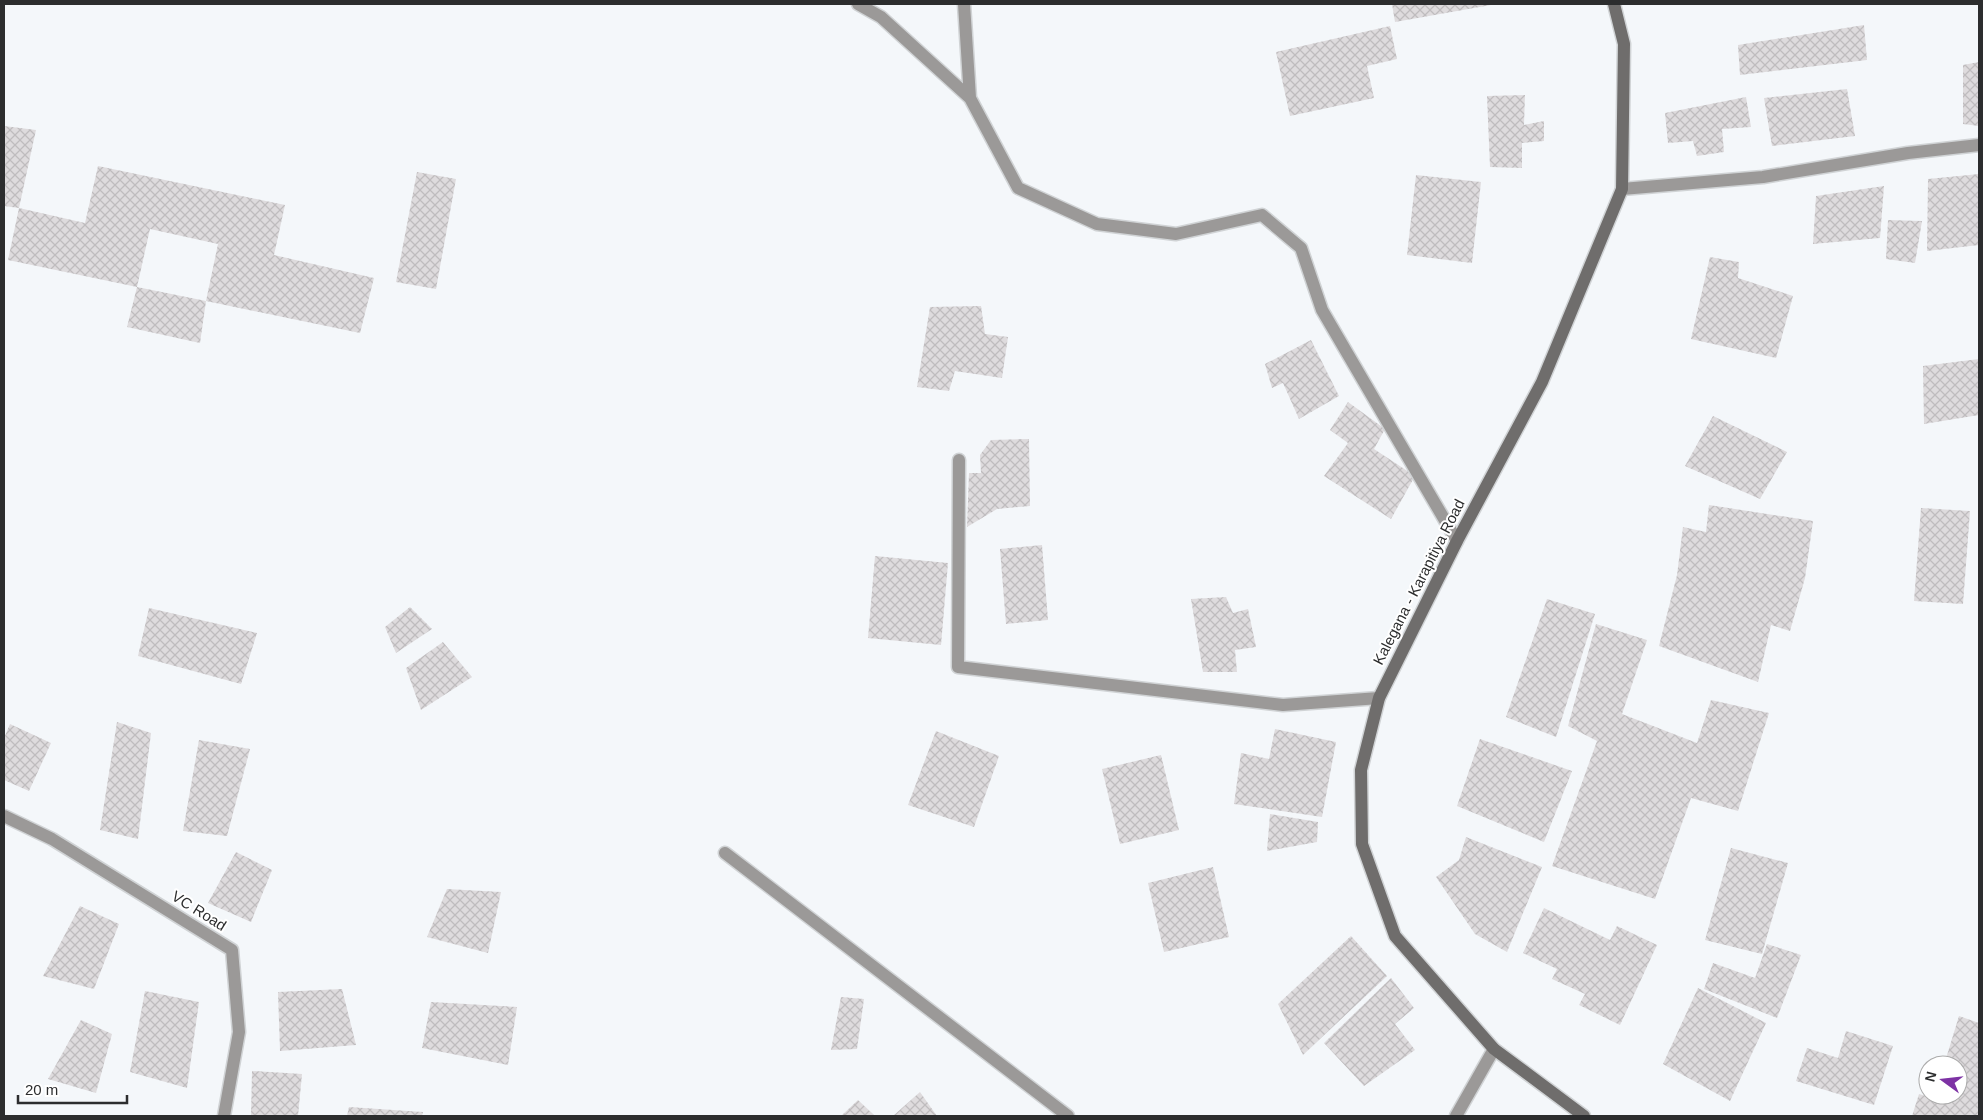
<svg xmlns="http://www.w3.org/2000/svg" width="1983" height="1120" viewBox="0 0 1983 1120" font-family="Arial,sans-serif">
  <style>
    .building { fill: url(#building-cross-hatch) }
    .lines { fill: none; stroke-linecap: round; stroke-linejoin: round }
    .minor-casing { stroke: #d0d3d5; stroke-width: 15 }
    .secondary-casing { stroke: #d0d3d5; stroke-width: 15 }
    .minor { stroke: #9b9998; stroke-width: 12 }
    .secondary { stroke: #6f6d6c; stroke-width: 12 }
    .labels { text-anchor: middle; stroke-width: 4; stroke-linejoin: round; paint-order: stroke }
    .street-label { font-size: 15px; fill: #2c2d2e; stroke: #fff }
  </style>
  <defs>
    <pattern id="building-cross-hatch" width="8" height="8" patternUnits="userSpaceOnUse" patternTransform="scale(1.25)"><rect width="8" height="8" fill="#dedbdd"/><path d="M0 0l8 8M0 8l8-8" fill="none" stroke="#bfbcbe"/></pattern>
  </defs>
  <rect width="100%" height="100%" fill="#f4f7fa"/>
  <path class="building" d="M 1392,4 L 1491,4 L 1491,5 L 1395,22 Z
    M 1864,25 L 1867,60 L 1740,75 L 1738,45 Z
    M 1390,26 L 1397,59 L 1367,66 L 1374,98 L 1290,116 L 1276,52 Z
    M 1979,62 L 1979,126 L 1963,124 L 1963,65 Z
    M 1847,89 L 1855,136 L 1772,146 L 1764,98 Z
    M 1525,95 L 1524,125 L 1544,121 L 1544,141 L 1522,143 L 1522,168 L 1490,167 L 1487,96 Z
    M 1746,97 L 1751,127 L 1722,129 L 1724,152 L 1697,156 L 1693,141 L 1668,143 L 1665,113 Z
    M 4,126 L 36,130 L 19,208 L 85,223 L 98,166 L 285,205 L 274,255 L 374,278 L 360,333 L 206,301 L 218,244 L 150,229 L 137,287 L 8,260 L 19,208 L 4,206 Z
    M 417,172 L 456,179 L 436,289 L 396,282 Z
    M 1979,174 L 1979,245 L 1927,251 L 1928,179 Z
    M 1416,175 L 1481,182 L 1472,263 L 1407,255 Z
    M 1884,186 L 1880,238 L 1813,244 L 1816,196 Z
    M 1888,220 L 1922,221 L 1915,263 L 1886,259 Z
    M 1710,257 L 1739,262 L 1738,278 L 1793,296 L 1776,358 L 1691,339 Z
    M 137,287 L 206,301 L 200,343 L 127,327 Z
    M 981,306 L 985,334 L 1008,337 L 1002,378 L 955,371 L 949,391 L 917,387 L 930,307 Z
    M 1311,340 L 1339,396 L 1299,419 L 1283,383 L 1272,388 L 1265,364 Z
    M 1979,359 L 1979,415 L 1924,424 L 1923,366 Z
    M 1348,402 L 1385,429 L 1374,449 L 1415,476 L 1391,519 L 1324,476 L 1348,443 L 1330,430 Z
    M 1713,416 L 1787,452 L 1760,499 L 1685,466 Z
    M 1029,439 L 1030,506 L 997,509 L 967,527 L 969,473 L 981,473 L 980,455 L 991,440 Z
    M 1709,505 L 1813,521 L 1805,578 L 1790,631 L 1771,625 L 1758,682 L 1659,646 L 1677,575 L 1683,527 L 1706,532 Z
    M 1921,508 L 1970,511 L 1963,604 L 1914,601 Z
    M 1042,545 L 1048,620 L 1006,624 L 1000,549 Z
    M 875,556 L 948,563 L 941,645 L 868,638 Z
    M 1226,597 L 1233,613 L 1248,609 L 1256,647 L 1235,650 L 1237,672 L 1203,672 L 1191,599 Z
    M 1547,599 L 1595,614 L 1556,737 L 1506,717 Z
    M 410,607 L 432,629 L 396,653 L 385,627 Z
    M 149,608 L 257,633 L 241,684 L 138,656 Z
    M 1596,624 L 1647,640 L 1622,714 L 1697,743 L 1711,700 L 1769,713 L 1738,811 L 1691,798 L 1655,899 L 1552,866 L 1597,741 L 1568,726 Z
    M 443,642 L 472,677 L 421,710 L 406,668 Z
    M 117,722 L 151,733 L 138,839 L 100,830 Z
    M 10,724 L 51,743 L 29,791 L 4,780 L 4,738 Z
    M 1275,729 L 1336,742 L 1322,817 L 1234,804 L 1241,753 L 1269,759 Z
    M 936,731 L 999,756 L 974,827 L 908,805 Z
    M 1480,739 L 1572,771 L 1544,842 L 1457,806 Z
    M 199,740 L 250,749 L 227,836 L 183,831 Z
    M 1161,755 L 1179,830 L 1120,844 L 1102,769 Z
    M 1270,814 L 1318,822 L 1317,842 L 1267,851 Z
    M 1466,837 L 1542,867 L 1507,952 L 1475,934 L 1436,877 L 1459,860 Z
    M 1731,848 L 1788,863 L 1762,954 L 1705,940 Z
    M 236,852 L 272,870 L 251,922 L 208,903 Z
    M 1213,867 L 1229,937 L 1164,952 L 1148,883 Z
    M 447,889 L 501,892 L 488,953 L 427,937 Z
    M 80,906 L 119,924 L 94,989 L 43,976 Z
    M 1544,908 L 1610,940 L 1617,926 L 1657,945 L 1620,1025 L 1579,1005 L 1585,994 L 1552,979 L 1557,969 L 1523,953 Z
    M 1351,936 L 1387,976 L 1303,1055 L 1278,1004 Z
    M 1767,944 L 1801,955 L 1777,1018 L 1704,989 L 1713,963 L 1755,978 Z
    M 1391,978 L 1414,1008 L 1395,1024 L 1415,1050 L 1364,1086 L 1324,1043 Z
    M 1698,988 L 1766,1023 L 1730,1101 L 1663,1064 Z
    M 342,989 L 356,1045 L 280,1051 L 278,992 Z
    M 145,991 L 199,1002 L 187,1088 L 130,1072 Z
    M 841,997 L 864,999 L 857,1049 L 831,1050 Z
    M 431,1002 L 517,1007 L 508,1065 L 422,1048 Z
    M 1959,1016 L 1979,1023 L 1979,1116 L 1912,1116 L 1919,1094 L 1933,1098 L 1934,1095 L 1958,1095 L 1958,1065 L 1944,1065 Z
    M 81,1020 L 112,1034 L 96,1093 L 48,1079 Z
    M 1846,1031 L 1893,1046 L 1874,1105 L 1796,1081 L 1807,1048 L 1838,1058 Z
    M 252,1071 L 302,1074 L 298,1116 L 251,1116 Z
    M 920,1092 L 937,1116 L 893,1116 Z
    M 858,1100 L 875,1116 L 841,1116 Z
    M 349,1107 L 423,1112 L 422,1116 L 347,1116 Z"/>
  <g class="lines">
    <g class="minor-casing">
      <path id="minor" d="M 858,4 L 881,17 L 970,98
        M 964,4 L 970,98 L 1018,188 L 1097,224 L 1176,234 L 1262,215 L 1301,248 L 1322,310 L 1457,541
        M 1622,189 L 1763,177 L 1908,153 L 1979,145
        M 959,460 L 958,667 L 1283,705 L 1379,698
        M 4,816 L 52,839 L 232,950 L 239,1032 L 224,1116
        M 725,853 L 1068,1116
        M 1456,1116 L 1494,1049"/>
    </g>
    <g class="secondary-casing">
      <path id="secondary" d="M 1584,1116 L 1494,1049 L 1395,936 L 1362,844 L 1361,770 L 1379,698 L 1457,541 L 1542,382 L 1622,189 L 1624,44 L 1614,4"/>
    </g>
    <use href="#minor" class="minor"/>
    <use href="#secondary" class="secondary"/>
  </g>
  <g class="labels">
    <g class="street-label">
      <text transform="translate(1419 582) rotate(-63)" y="5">Kalegana - Karapitiya Road</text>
      <text transform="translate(199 911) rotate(32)" y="5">VC Road</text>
    </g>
  </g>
  <rect width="1983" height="1120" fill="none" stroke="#2c2d2e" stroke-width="10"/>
  <g transform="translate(1943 1080) rotate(285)"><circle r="24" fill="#ffffff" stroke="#ababab"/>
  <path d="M0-4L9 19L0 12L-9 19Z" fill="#7d32a4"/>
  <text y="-8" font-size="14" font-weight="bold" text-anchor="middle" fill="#2c2d2e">N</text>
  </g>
  <path d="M18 1095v8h109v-8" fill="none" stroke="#2c2d2e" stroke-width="2.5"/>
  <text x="25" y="1095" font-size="15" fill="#2c2d2e" stroke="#ffffff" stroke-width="4" paint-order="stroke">20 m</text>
</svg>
